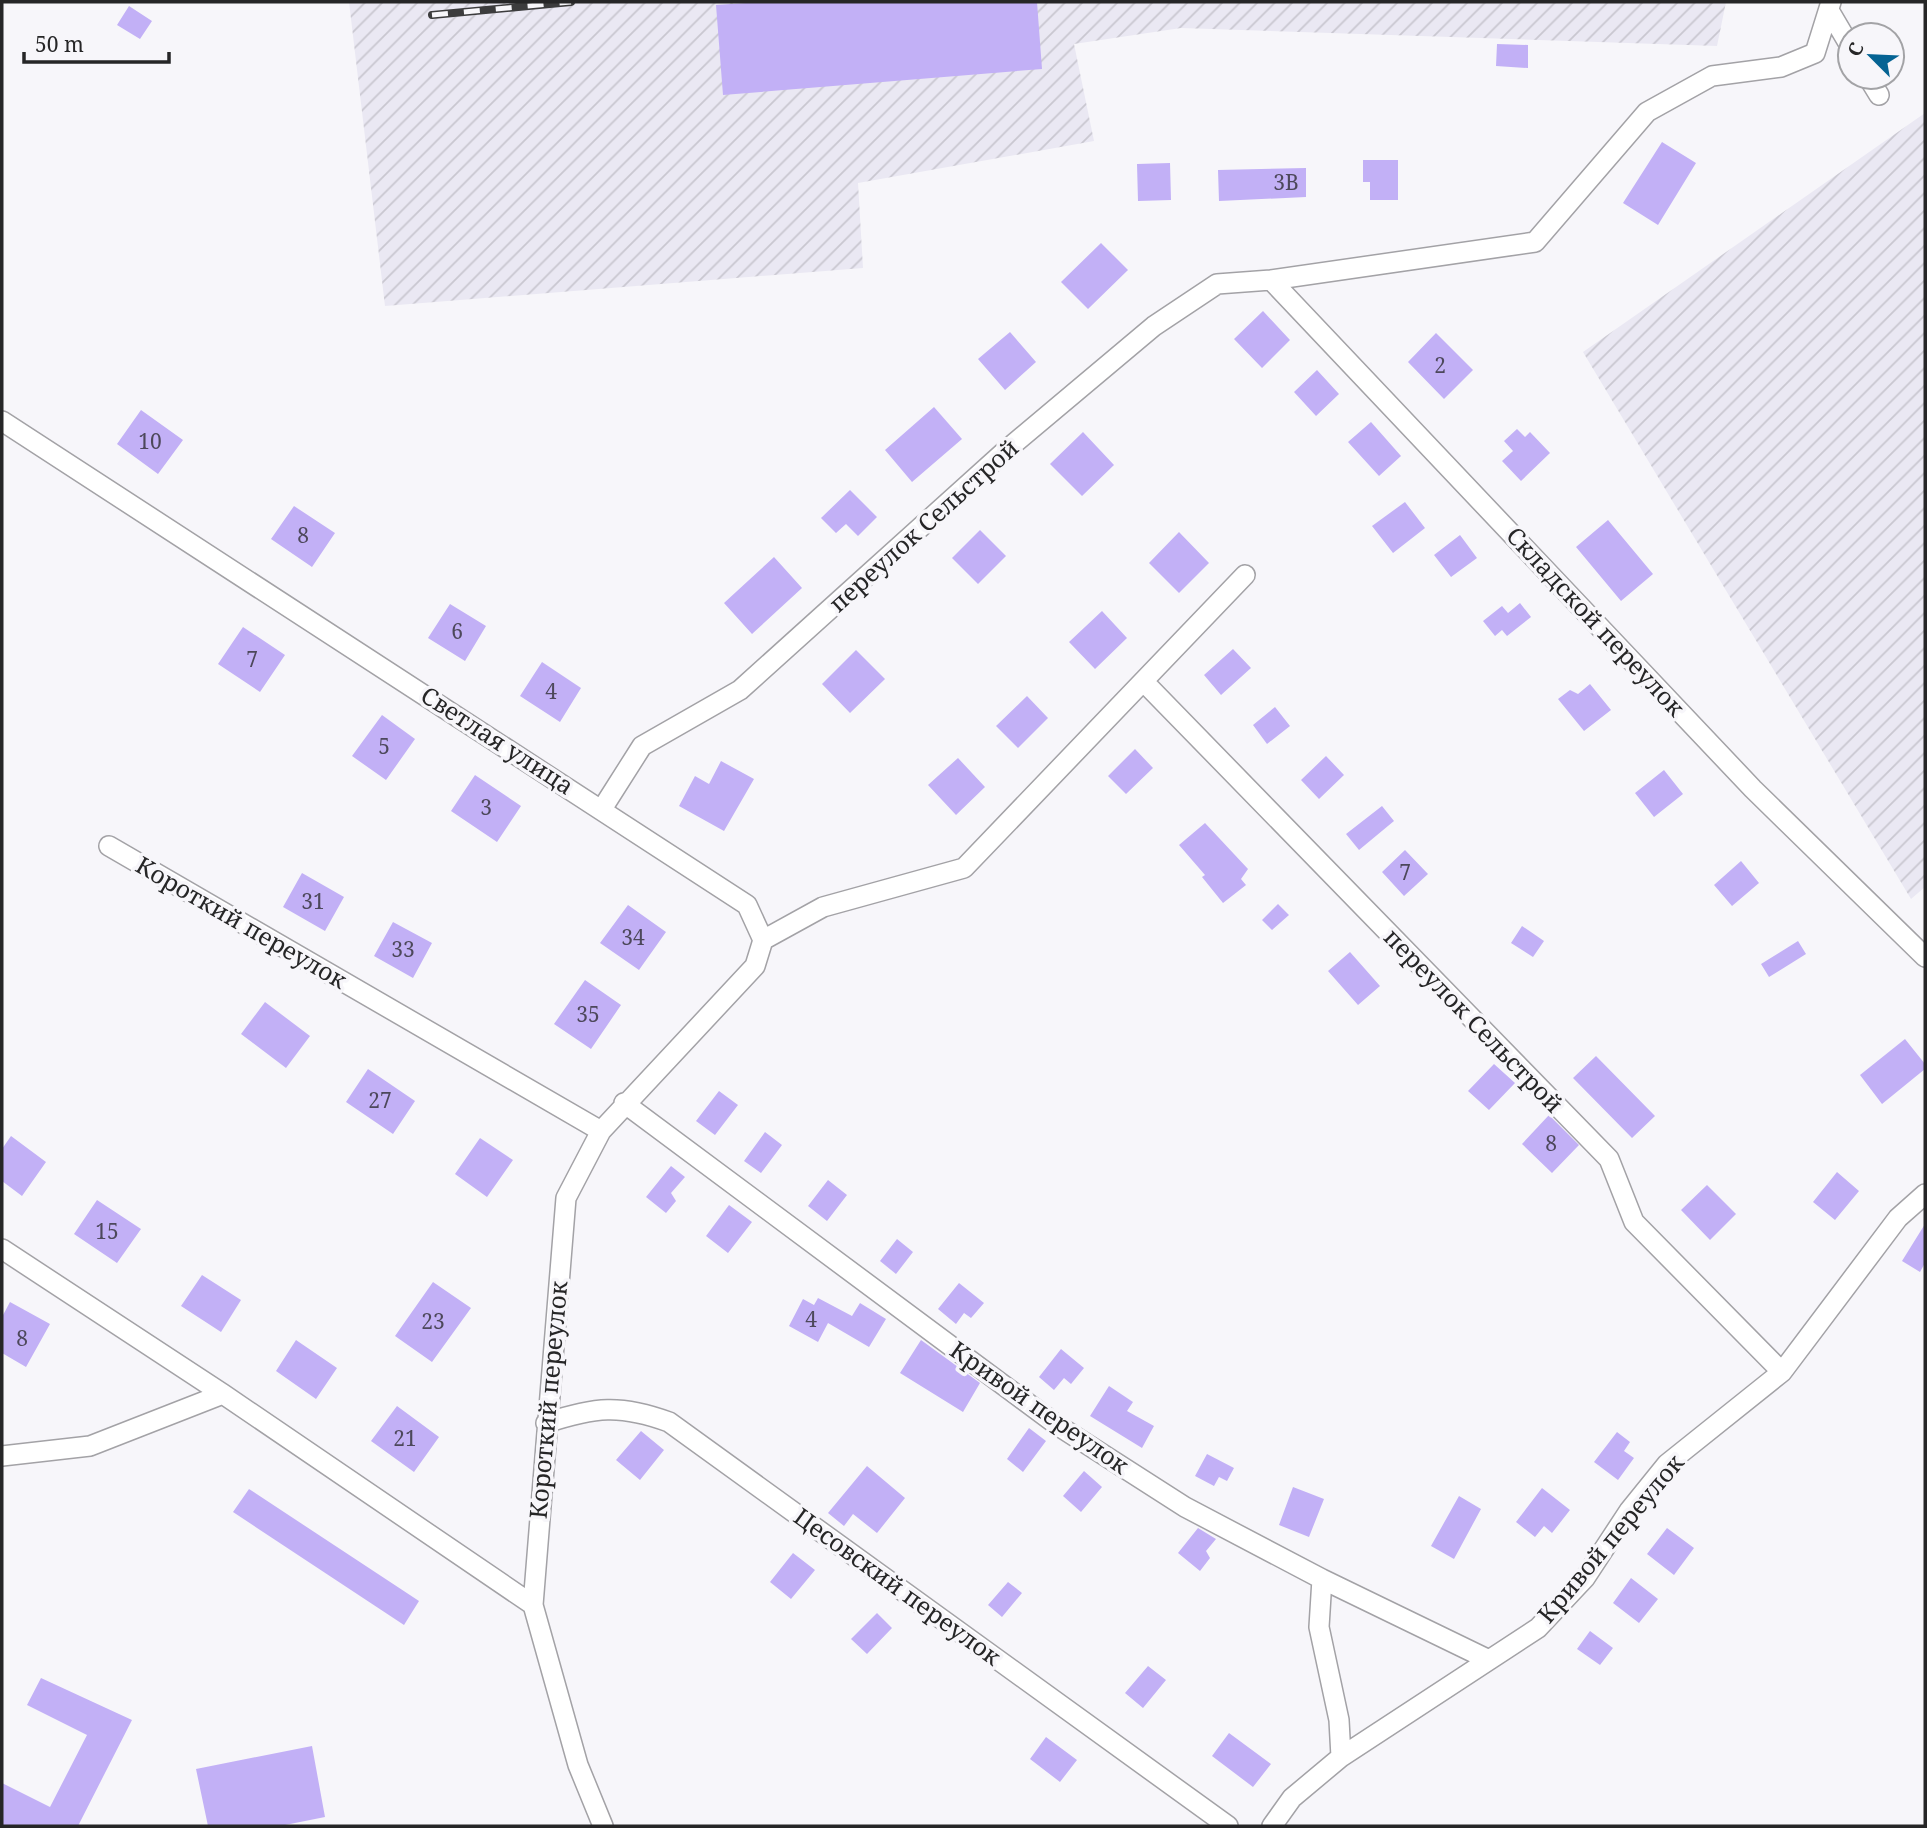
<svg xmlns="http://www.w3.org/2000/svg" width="1927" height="1828" viewBox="0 0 1927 1828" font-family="'Noto Serif',serif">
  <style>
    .industrial { fill: url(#industrial-furrows) }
    .building { fill: #c2b0f6 }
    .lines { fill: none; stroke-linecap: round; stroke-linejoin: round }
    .minor-casing { stroke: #a3a2a6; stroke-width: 22 }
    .minor { stroke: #fff; stroke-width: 19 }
    .rail-casing { stroke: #3c3c3d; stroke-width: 8 }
    .rail { stroke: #f7f6fa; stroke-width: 5; stroke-dasharray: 16; stroke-linecap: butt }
    .labels { text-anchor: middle; stroke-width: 7; stroke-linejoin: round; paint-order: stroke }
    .number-label { font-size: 21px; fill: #4d485b }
    .street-label { font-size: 24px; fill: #262627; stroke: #f7f6fa }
  </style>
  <defs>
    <pattern id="industrial-furrows" width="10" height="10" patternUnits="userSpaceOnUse" patternTransform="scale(1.75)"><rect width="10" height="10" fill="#eae8f3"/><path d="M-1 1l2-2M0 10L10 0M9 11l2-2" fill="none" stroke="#c9c7d0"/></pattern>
  </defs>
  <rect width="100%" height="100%" fill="#f7f6fa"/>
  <path class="industrial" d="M 349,2 L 1726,2 L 1717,46 L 1181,28 L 1074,44 L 1094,141 L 858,183 L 863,268 L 385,306 Z
    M 1925,113 L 1925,887 L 1911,899 L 1583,352 Z"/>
  <path class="building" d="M 761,2 L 1037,2 L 1042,69 L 723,95 L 716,5 Z
    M 129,6 L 152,21 L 140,39 L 117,25 Z
    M 1497,44 L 1528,45 L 1528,68 L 1496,66 Z
    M 1662,142 L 1696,163 L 1658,225 L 1623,203 Z
    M 1363,160 L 1398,160 L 1398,200 L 1370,200 L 1370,182 L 1363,182 Z
    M 1170,163 L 1171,200 L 1138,201 L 1137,164 Z
    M 1306,168 L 1306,197 L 1219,201 L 1218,170 Z
    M 1101,243 L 1128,270 L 1088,309 L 1061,282 Z
    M 1263,311 L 1290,340 L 1262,368 L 1234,339 Z
    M 1010,332 L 1036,362 L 1005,390 L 978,359 Z
    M 1436,333 L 1473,370 L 1444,399 L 1408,362 Z
    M 1317,370 L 1339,394 L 1316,416 L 1294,392 Z
    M 934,407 L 962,439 L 912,482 L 885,450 Z
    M 141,410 L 183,440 L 158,474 L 117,444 Z
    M 1371,422 L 1401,456 L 1379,476 L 1348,442 Z
    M 1517,429 L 1525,437 L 1530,432 L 1550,453 L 1521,481 L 1502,461 L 1513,451 L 1504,441 Z
    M 1083,432 L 1114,465 L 1082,496 L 1050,464 Z
    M 850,490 L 877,517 L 858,536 L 846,524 L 836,533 L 821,518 Z
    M 1405,502 L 1425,528 L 1393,553 L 1372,526 Z
    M 294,506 L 335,533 L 312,567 L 271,539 Z
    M 1608,520 L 1653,574 L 1621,601 L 1576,547 Z
    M 980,530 L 1006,556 L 978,584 L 952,558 Z
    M 1179,532 L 1209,563 L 1179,593 L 1149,563 Z
    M 1460,535 L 1477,558 L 1451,577 L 1434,555 Z
    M 774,557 L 802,588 L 752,634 L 724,603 Z
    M 1520,603 L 1531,617 L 1507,636 L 1502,630 L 1495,636 L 1483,621 L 1502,606 L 1508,613 Z
    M 450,604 L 486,626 L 465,661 L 428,638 Z
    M 1102,611 L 1127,638 L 1095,669 L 1069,642 Z
    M 243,627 L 285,655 L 260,692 L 218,664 Z
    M 1233,649 L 1251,668 L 1221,695 L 1204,675 Z
    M 856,650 L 885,679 L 850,713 L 822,684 Z
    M 542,662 L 581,688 L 560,722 L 520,696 Z
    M 1590,684 L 1611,710 L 1584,731 L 1558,699 L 1570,690 L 1578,694 Z
    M 1027,696 L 1048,718 L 1018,748 L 996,726 Z
    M 1275,707 L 1290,726 L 1267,744 L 1253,725 Z
    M 382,715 L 415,739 L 386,780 L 352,756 Z
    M 1135,749 L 1153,768 L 1126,794 L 1108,776 Z
    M 1326,756 L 1344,775 L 1319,799 L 1301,780 Z
    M 958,758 L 985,787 L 956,815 L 928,785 Z
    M 721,761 L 754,779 L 724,831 L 679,806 L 695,776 L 709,784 Z
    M 1664,770 L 1683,794 L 1654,817 L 1635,793 Z
    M 475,775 L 521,806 L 497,842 L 451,811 Z
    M 1382,806 L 1394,821 L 1359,850 L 1346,834 Z
    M 1205,823 L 1248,869 L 1241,879 L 1246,885 L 1223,903 L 1202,877 L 1205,875 L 1179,845 Z
    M 1405,850 L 1428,874 L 1404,896 L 1382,872 Z
    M 1741,861 L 1759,883 L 1732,906 L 1714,885 Z
    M 302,873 L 344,897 L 325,931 L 283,907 Z
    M 1278,904 L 1289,915 L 1272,930 L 1262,920 Z
    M 628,905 L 666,932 L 639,970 L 600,943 Z
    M 393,922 L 432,943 L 413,978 L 374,956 Z
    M 1522,926 L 1544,941 L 1533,957 L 1511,943 Z
    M 1798,941 L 1806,954 L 1769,977 L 1761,964 Z
    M 1350,952 L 1380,986 L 1358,1005 L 1328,971 Z
    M 585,980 L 621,1005 L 591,1049 L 554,1024 Z
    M 265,1002 L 310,1036 L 286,1068 L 241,1034 Z
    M 1905,1039 L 1925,1064 L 1925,1069 L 1882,1104 L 1860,1075 Z
    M 1596,1056 L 1655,1116 L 1632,1138 L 1573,1078 Z
    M 1494,1064 L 1515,1083 L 1489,1110 L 1468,1091 Z
    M 368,1069 L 415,1101 L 393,1134 L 346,1102 Z
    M 719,1091 L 738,1105 L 715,1135 L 696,1121 Z
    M 1549,1115 L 1579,1145 L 1552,1173 L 1522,1144 Z
    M 765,1132 L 782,1145 L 761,1173 L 744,1161 Z
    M 11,1136 L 46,1162 L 22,1196 L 2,1181 L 2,1149 Z
    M 480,1138 L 513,1160 L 487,1197 L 455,1174 Z
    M 671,1166 L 685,1177 L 671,1193 L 676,1201 L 666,1213 L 646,1197 Z
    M 1837,1172 L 1859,1191 L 1835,1220 L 1813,1202 Z
    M 828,1180 L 847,1195 L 827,1221 L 808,1206 Z
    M 1707,1185 L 1736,1214 L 1710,1240 L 1681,1210 Z
    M 97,1200 L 141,1229 L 117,1263 L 74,1234 Z
    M 729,1205 L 752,1222 L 728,1253 L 706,1236 Z
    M 1925,1224 L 1925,1263 L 1920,1272 L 1902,1261 Z
    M 897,1239 L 913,1252 L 896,1274 L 880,1261 Z
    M 202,1275 L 241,1300 L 221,1332 L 181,1306 Z
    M 433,1282 L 471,1308 L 432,1362 L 395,1336 Z
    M 959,1283 L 984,1303 L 971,1318 L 964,1313 L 956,1324 L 938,1309 Z
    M 818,1298 L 852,1316 L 860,1303 L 886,1319 L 869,1347 L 828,1323 L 818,1342 L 789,1326 L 803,1299 L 814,1305 Z
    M 10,1302 L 50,1324 L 26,1367 L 2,1353 L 2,1317 Z
    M 296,1340 L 337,1368 L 316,1399 L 276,1371 Z
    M 921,1340 L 980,1383 L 963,1412 L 900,1373 Z
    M 1061,1349 L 1084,1368 L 1071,1384 L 1064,1378 L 1054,1390 L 1039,1377 Z
    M 1109,1386 L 1133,1402 L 1127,1411 L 1154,1426 L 1142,1448 L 1090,1416 Z
    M 397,1406 L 439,1437 L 414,1472 L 371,1441 Z
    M 1029,1428 L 1046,1441 L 1023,1472 L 1007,1459 Z
    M 641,1431 L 664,1450 L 640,1480 L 616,1460 Z
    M 1617,1432 L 1630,1442 L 1624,1451 L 1634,1458 L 1618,1480 L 1594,1462 Z
    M 1207,1454 L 1234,1468 L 1227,1481 L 1219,1477 L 1214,1486 L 1195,1476 Z
    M 867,1466 L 905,1498 L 877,1533 L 853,1514 L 844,1526 L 828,1513 Z
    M 1084,1471 L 1102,1487 L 1081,1512 L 1063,1496 Z
    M 1293,1487 L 1324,1499 L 1309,1537 L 1279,1525 Z
    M 1542,1488 L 1570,1510 L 1552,1533 L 1544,1526 L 1535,1537 L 1516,1522 Z
    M 249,1489 L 419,1601 L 404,1625 L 233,1512 Z
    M 1459,1496 L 1481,1509 L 1454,1559 L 1431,1546 Z
    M 1198,1528 L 1216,1539 L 1206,1551 L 1210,1558 L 1200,1571 L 1178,1553 Z
    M 1667,1528 L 1694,1548 L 1674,1575 L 1647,1554 Z
    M 793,1553 L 815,1570 L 791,1599 L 770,1582 Z
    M 1631,1578 L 1658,1599 L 1639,1623 L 1613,1603 Z
    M 1008,1582 L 1022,1593 L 1002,1617 L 988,1605 Z
    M 877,1613 L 892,1628 L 867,1654 L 851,1639 Z
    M 1590,1631 L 1613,1648 L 1600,1665 L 1577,1649 Z
    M 1148,1666 L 1166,1680 L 1143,1708 L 1125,1693 Z
    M 41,1678 L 132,1720 L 78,1826 L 2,1826 L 2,1783 L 50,1807 L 87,1735 L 27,1705 Z
    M 1229,1733 L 1271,1764 L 1253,1787 L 1212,1756 Z
    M 1046,1737 L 1077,1760 L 1060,1782 L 1030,1759 Z
    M 312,1746 L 325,1817 L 280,1826 L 208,1826 L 196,1769 Z"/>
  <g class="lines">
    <g class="minor-casing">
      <path id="minor" d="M 1830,12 L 1850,46
        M 1868,77 L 1879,95
        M 1271,280 L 1753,789 L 1925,957
        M 2,421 L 747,905 L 763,940 L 755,966 L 601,1131
        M 1144,682 L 1609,1159 L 1634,1222 L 1782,1372
        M 602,809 L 642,746 L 740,690 L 1004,452 L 1154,326 L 1217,284 L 1271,280 L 1535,242 L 1647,112 L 1712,76 L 1781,67 L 1815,53 L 1831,2
        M 109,846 L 601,1131 L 566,1198 L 533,1605 L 578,1765 L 603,1826
        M 763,940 L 823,907 L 964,868 L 1245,575
        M 624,1103 L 1057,1425 L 1185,1507 L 1322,1579 L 1487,1659
        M 2,1249 L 223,1394 L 533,1605
        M 546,1423 C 595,1407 620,1404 669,1422 L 1228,1826
        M 2,1456 L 90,1446 L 223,1394
        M 1322,1579 L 1319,1627 L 1339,1720 L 1341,1757
        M 1272,1826 L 1292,1798 L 1341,1757 L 1538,1628 L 1585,1578 L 1629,1511 L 1667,1464 L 1782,1372 L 1898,1218 L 1925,1194"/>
    </g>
    <use href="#minor" class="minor"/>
    <g class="rail-casing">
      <path id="rail" d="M 432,15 L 571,2"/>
    </g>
    <use href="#rail" class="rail"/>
  </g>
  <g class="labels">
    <g class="number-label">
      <text x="1286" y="190">3В</text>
      <text x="1440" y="373">2</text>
      <text x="150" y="449">10</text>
      <text x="303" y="543">8</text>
      <text x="457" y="639">6</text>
      <text x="252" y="667">7</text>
      <text x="551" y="699">4</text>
      <text x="384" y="754">5</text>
      <text x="486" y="815">3</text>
      <text x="1405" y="880">7</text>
      <text x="313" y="909">31</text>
      <text x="633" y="945">34</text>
      <text x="403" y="957">33</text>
      <text x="588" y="1022">35</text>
      <text x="380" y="1108">27</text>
      <text x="1551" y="1151">8</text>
      <text x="107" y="1239">15</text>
      <text x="811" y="1327">4</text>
      <text x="433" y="1329">23</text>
      <text x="22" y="1346">8</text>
      <text x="405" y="1446">21</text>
    </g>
    <g class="street-label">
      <text transform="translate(924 526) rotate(-42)" y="8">переулок Сельстрой</text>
      <text transform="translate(1595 622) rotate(47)" y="8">Складской переулок</text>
      <text transform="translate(497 741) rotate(33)" y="8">Светлая улица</text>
      <text transform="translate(241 923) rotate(30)" y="8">Короткий переулок</text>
      <text transform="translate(1473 1021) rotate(46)" y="8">переулок Сельстрой</text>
      <text transform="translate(549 1400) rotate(-85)" y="8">Короткий переулок</text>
      <text transform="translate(1039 1408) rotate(35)" y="8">Кривой переулок</text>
      <text transform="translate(1611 1539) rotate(-50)" y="8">Кривой переулок</text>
      <text transform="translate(897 1587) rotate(36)" y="8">Цесовский переулок</text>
    </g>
  </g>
  <rect width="1927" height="1828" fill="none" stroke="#262627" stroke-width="7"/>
  <g transform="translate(1871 56) rotate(294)"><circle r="33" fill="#f7f6fa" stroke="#a3a3a6" stroke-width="2"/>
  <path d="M0-5L12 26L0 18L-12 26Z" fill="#056393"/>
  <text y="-10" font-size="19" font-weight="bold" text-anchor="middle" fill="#262627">С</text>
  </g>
  <path d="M24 52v10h145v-10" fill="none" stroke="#262627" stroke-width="3.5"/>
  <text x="35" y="52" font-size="21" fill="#262627" stroke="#f7f6fa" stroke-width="5" paint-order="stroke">50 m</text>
</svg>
